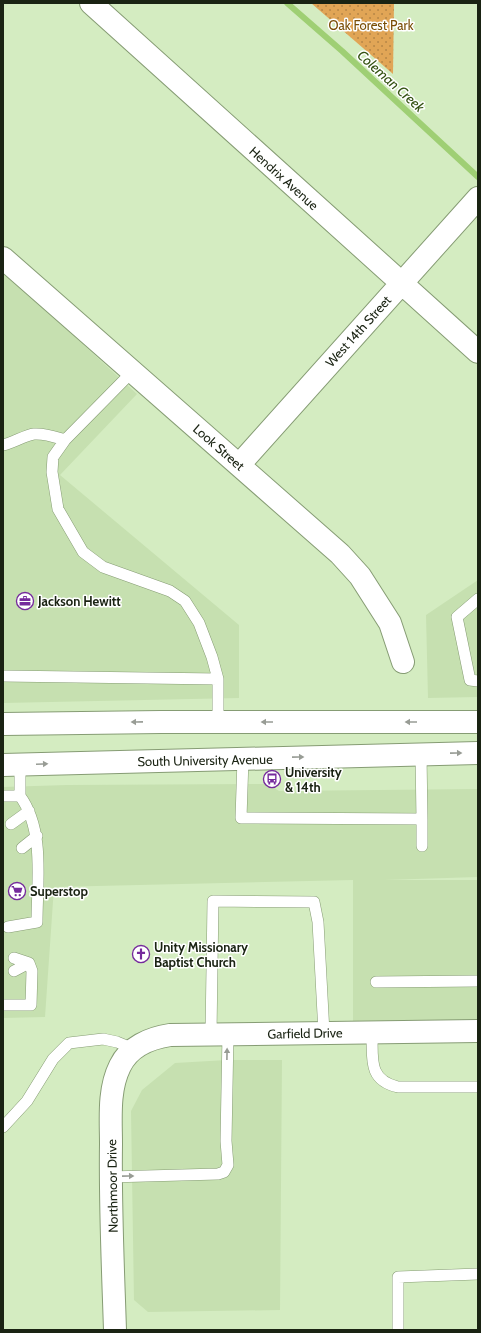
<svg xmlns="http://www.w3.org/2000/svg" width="481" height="1333" viewBox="0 0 481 1333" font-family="Cabin,sans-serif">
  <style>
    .built { fill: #c6e0b0 }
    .park { fill: url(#park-dots) }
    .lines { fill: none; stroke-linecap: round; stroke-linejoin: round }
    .stream { stroke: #9fcf74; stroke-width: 6 }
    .lane-casing { stroke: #869c74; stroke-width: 12 }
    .street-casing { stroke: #869c74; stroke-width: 24 }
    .secondary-casing { stroke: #869c74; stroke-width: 24 }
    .lane { stroke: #fff; stroke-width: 11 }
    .street { stroke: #fff; stroke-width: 22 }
    .secondary { stroke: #fff; stroke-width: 22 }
    .oneway { fill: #989c95 }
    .labels { text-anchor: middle; stroke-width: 3; stroke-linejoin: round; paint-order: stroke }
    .park-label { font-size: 13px; fill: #794d05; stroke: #fff }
    .street-label { font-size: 13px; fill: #1a2313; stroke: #fff }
    .poi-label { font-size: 13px; font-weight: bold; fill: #1a2313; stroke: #fff; text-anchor: start }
    .water-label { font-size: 14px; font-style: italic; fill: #345212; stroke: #fff }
  </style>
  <defs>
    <pattern id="park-dots" width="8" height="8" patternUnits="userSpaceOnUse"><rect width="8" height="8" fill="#e1a556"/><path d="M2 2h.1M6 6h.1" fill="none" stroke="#b68646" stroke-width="1.8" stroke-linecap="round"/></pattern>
  </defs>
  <rect width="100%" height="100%" fill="#d4ecc1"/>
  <path class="built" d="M 3,271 L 137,394 L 60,475 L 239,625 L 239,698 L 3,703 Z
    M 478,580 L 478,697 L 428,698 L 426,615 Z
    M 268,784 L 279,791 L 478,789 L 478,877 L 384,880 L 478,880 L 478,1031 L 353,1032 L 353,880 L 54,887 L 45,1017 L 3,1018 L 3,787 L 67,785 Z
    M 227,1060 L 282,1060 L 280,1310 L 148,1312 L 134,1300 L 131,1111 L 142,1090 L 175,1063 Z"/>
  <path class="park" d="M 311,3 L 394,3 L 393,74 Z"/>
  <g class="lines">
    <path class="stream" d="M 287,3 L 342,51 L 478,177"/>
    <g class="lane-casing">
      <path id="lane" d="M 132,372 L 65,440 L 53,457 L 52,472 L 58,509 L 83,552 L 103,567 L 170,591 L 185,601 L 199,623 L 212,657 L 218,679
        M 3,445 C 12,443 26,435 34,434 C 45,433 55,437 65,440
        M 478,599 L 457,617 L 470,680 L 478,681
        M 3,676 L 218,679 L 218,722
        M 243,759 L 241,818 L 422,819 L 421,754
        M 3,796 L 20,796 C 45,830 37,882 37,922 L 8,927
        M 20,796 L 20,765
        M 11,824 L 29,811
        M 422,846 L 422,819
        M 22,848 L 37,836
        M 14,971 L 29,963
        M 376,982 L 478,981
        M 3,1005 L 31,1005 L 32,971 L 29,963 L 14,958
        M 372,1032 C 373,1057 367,1080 398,1087 L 478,1087
        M 211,1034 L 213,901 L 314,902 L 318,922 L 324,1033
        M 3,1127 L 27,1101 L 53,1059 L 69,1043 L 103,1039 L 117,1042 L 134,1049
        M 110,1177 L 218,1174 L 224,1172 L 228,1165 L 226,1141 L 228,1034
        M 398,1330 L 398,1277 L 478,1274"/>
    </g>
    <g class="street-casing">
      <path id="street" d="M 91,3 L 478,352
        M 3,258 L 340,554 L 360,576 L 390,623 L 403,662
        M 239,465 L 478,198
        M 115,1330 C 113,1268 110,1206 111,1144 C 111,1119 108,1090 120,1066 C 129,1047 150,1038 170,1035 L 478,1031"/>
    </g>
    <g class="secondary-casing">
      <path id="secondary" d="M 3,724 L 161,722 L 478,722
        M 3,765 L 478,753"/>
    </g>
    <use href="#lane" class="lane"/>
    <use href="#street" class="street"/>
    <use href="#secondary" class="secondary"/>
  </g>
  <defs><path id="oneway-solid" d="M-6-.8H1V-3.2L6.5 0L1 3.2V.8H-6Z"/></defs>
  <g class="oneway">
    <use href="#oneway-solid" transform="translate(137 722) rotate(179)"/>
    <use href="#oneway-solid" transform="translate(267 722) rotate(180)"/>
    <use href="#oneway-solid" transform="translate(411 722) rotate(180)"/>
    <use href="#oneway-solid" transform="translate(456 753) rotate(-1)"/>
    <use href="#oneway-solid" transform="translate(298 757) rotate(-1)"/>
    <use href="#oneway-solid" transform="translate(42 764) rotate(-2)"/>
    <use href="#oneway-solid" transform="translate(227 1054) rotate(-89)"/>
    <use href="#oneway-solid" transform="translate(128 1176) rotate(-1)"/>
  </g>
  <defs>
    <g id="office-ring" transform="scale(0.9)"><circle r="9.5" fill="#fff" stroke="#752a9c" stroke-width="1.5"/><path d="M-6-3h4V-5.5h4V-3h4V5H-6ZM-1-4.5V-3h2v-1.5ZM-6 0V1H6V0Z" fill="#752a9c"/></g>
    <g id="bus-ring" transform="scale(0.9)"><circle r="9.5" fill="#fff" stroke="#752a9c" stroke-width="1.5"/><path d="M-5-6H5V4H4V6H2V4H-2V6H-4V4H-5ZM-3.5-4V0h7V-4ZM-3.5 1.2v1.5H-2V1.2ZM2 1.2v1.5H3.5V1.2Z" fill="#752a9c"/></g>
    <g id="supermarket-ring" transform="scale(0.9)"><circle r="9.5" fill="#fff" stroke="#752a9c" stroke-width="1.5"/><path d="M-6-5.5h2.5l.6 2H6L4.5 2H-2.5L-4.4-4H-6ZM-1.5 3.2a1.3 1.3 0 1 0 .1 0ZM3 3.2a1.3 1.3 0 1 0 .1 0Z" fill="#752a9c"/></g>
    <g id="church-ring" transform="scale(0.9)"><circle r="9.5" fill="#fff" stroke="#752a9c" stroke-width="1.5"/><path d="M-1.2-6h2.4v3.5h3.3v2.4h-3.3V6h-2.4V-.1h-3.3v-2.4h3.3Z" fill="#752a9c"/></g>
  </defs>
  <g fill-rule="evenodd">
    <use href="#office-ring" x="25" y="601"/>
    <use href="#bus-ring" x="272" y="779"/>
    <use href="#supermarket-ring" x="17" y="891"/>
    <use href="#church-ring" x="141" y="954"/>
  </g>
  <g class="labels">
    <g class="park-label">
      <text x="371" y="30">Oak Forest Park</text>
    </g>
    <g class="street-label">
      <text transform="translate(284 178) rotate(42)" y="5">Hendrix Avenue</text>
      <text transform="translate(358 331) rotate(-48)" y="5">West 14th Street</text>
      <text transform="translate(219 447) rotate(41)" y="5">Look Street</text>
      <text transform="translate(205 760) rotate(-1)" y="5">South University Avenue</text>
      <text transform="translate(305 1033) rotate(-1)" y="5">Garfield Drive</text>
      <text transform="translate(112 1186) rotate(-91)" y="5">Northmoor Drive</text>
    </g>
    <g class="poi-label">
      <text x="38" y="606">Jackson Hewitt</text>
      <text x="285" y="777">University<tspan x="285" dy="15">&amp; 14th</tspan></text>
      <text x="30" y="896">Superstop</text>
      <text x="154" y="952">Unity Missionary<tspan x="154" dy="15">Baptist Church</tspan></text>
    </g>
    <g class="water-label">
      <text transform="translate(391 81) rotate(42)" y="5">Coleman Creek</text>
    </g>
  </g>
  <rect width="481" height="1333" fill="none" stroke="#1a2313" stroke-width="8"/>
</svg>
